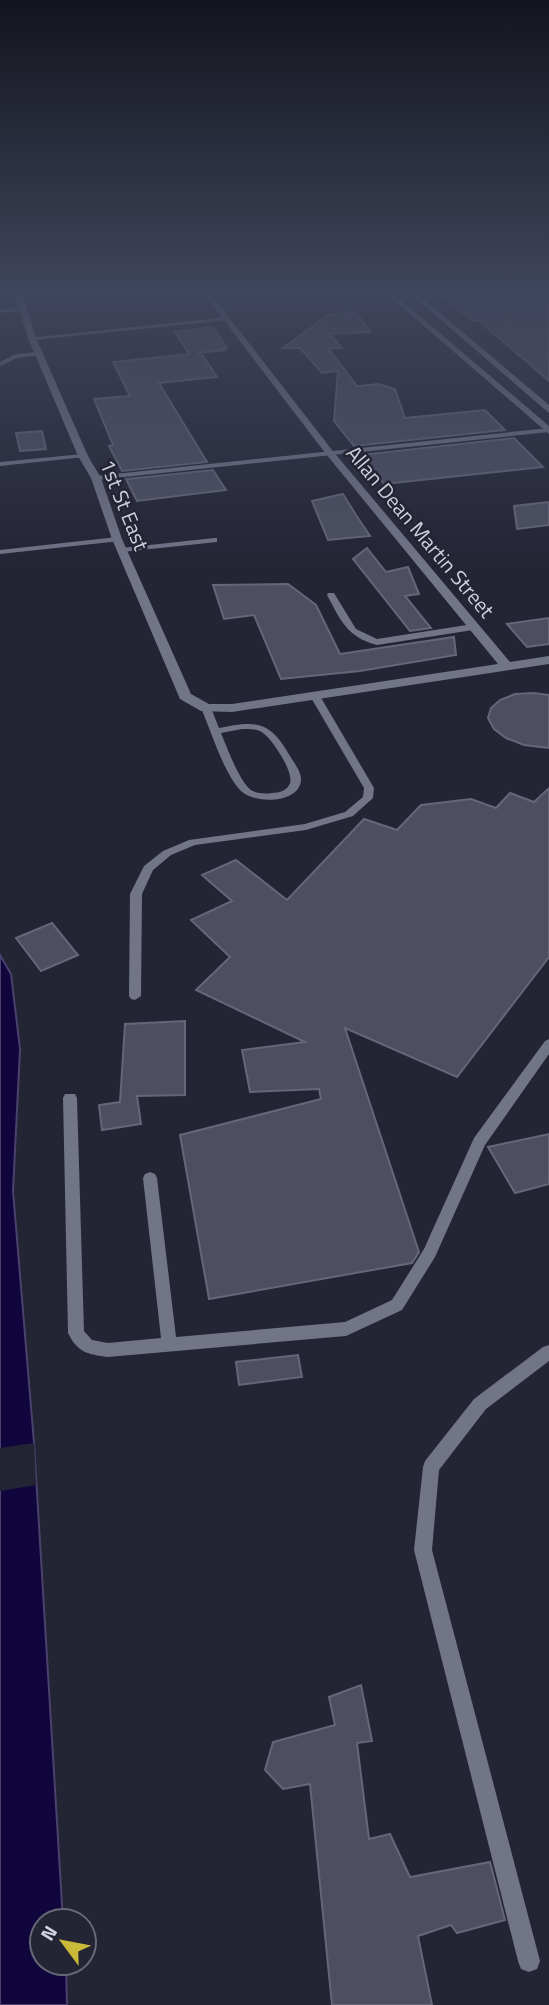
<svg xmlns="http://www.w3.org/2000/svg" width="549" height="2005" viewBox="0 0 549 2005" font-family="'Titillium Web',sans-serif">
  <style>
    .water { fill: #11053d; stroke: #4a426d; stroke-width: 2 }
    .pier { fill: #232434 }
    .building { fill: #4d4f61; stroke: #65667a; stroke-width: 2 }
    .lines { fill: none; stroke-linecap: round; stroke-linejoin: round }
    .service { fill: #727488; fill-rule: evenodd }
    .minor { fill: #727488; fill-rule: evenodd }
    .labels { text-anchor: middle; stroke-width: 5; stroke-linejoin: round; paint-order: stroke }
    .far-street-label { font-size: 21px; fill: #d0d1dc; stroke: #232434 }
  </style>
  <rect width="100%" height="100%" fill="#232434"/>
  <path class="water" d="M 0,955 L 11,974 L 20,1049 L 13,1191 L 34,1443 L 63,1921 L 42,1921 L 42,1963 L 66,1963 L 67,2005 L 0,2005 Z"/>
  <path class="pier" d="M 34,1443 L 36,1485 L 0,1491 L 0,1448 Z"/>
  <path class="building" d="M 434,289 L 549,289 L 549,381 L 478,320 L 473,321 Z
    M 355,312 L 371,332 L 330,334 L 342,348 L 328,348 L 357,386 L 379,384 L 395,389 L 405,418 L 485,410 L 505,430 L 354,446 L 334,421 L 338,371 L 322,373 L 300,348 L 283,348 L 328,315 Z
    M 213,327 L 227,348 L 223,348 L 225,350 L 197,353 L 201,353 L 217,377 L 159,383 L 207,462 L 122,471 L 109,446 L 113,445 L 94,399 L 130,396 L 113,362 L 189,354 L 175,332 Z
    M 42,431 L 46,449 L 20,451 L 16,433 Z
    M 514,438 L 543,467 L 384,484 L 361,455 Z
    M 213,470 L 226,490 L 137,501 L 126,479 Z
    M 343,494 L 356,515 L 370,536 L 328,540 L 312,501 Z
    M 549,502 L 549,525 L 517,529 L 514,506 Z
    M 367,548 L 386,572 L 408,567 L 419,594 L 405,596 L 431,628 L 410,631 L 353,559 Z
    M 288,584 L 316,605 L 340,654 L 454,637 L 456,655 L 360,671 L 281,679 L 254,615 L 224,619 L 213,585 Z
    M 549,618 L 549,644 L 527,647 L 507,624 Z
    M 534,693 L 549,695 L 549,748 L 524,745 L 506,738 L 494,729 L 488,718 L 491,708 L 500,700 L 515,694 Z
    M 549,788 L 549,957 L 457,1077 L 345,1028 L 419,1252 L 412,1263 L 209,1299 L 180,1135 L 321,1099 L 319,1089 L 250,1092 L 242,1050 L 305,1042 L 196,990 L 230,957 L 191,920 L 232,901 L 202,875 L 236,860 L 287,900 L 364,819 L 397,830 L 421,805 L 471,799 L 496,808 L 510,793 L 534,802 Z
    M 52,923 L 78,955 L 41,971 L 16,938 Z
    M 185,1021 L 185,1095 L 137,1096 L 141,1124 L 102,1130 L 99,1105 L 120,1102 L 125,1024 Z
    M 549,1134 L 549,1184 L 515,1193 L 488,1147 Z
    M 298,1355 L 302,1377 L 239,1385 L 236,1362 Z
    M 361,1685 L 372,1741 L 357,1743 L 369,1839 L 390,1834 L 410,1877 L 490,1862 L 505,1920 L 457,1933 L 451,1925 L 418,1936 L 432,2005 L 332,2005 L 310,1784 L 283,1789 L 265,1770 L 273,1742 L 335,1725 L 329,1697 Z"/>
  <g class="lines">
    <path class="service" d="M 25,308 L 23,311 L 0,313 L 0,309 Z
      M 228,317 L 230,320 L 32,340 L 29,338 Z
      M 39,352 L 41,355 L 17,358 L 0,366 L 0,362 L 16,354 Z
      M 549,428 L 549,432 L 96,480 L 93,478 L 96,476 Z
      M 83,454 L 86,456 L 85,457 L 0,466 L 0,462 Z
      M 117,537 L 120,537 L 120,541 L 0,554 L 0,550 Z
      M 214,538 L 217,538 L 217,542 L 122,552 L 118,550 L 122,548 Z
      M 328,593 L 334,593 L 356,629 L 377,639 L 473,624 L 477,627 L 473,630 L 377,645 C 347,637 341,621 327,595 Z
      M 315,693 L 320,696 L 374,788 L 373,798 L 353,816 L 306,830 L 195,845 L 171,855 L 153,870 L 142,894 L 141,996 L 135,1000 L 131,999 L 129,996 L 130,894 L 144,866 L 163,851 L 189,840 L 305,824 L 345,812 L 363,797 L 364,788 L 310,696 Z
      M 206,705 L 211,708 L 219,728 C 257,720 270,721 290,756 C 294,763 302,772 301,781 C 298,804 254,804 241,791 C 224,774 211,731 201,708 ZM 242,729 C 249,729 256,728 263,733 C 272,739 294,772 290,783 C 288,790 279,793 272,793 C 266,794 257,794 251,790 C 239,781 227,747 221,733 Z
      M 549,1039 L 549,1054 L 485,1145 L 435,1257 L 402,1310 L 346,1336 L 108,1357 C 87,1354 78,1353 68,1333 L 63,1098 L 65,1094 L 75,1094 L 77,1098 L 84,1331 L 92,1340 L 108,1343 L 161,1338 L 143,1178 L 145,1174 L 150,1172 L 155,1174 L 157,1178 L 176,1337 L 345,1322 L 392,1300 L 424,1249 L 474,1138 L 545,1041 Z
      M 549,1345 L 549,1361 L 486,1409 L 439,1470 L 432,1550 L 540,1961 L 537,1969 L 529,1972 L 521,1969 L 518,1961 L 414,1550 L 423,1467 L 425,1461 L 474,1399 L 543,1347 Z"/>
    <path class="minor" d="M 13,289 L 21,289 L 36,338 L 88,456 L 101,478 L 122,539 L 191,694 L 209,704 L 232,704 L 498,664 L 326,454 L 200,289 L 207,289 L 332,450 L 510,662 L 549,656 L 549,664 L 232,712 L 201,711 L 180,699 L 112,539 L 91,478 L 78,456 L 28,338 Z
      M 381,289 L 388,289 L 549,426 L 549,434 Z
      M 405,289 L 412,289 L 549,405 L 549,413 Z"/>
  </g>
  <linearGradient id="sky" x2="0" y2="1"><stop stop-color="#13141d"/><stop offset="0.51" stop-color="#3f455c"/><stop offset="1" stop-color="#3f455c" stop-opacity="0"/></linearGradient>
  <rect width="549" height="569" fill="url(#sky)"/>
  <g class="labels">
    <g class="far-street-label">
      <text transform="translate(124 505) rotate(68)" y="7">1st St East</text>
      <text transform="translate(420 532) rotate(50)" y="7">Allan Dean Martin Street</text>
    </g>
  </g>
  <g transform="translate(63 1942) rotate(302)"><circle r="33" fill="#232434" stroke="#686977" stroke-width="2"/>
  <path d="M0-5L12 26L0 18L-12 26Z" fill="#caba3a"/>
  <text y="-10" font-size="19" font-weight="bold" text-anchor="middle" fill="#d0d1dc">N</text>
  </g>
</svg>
